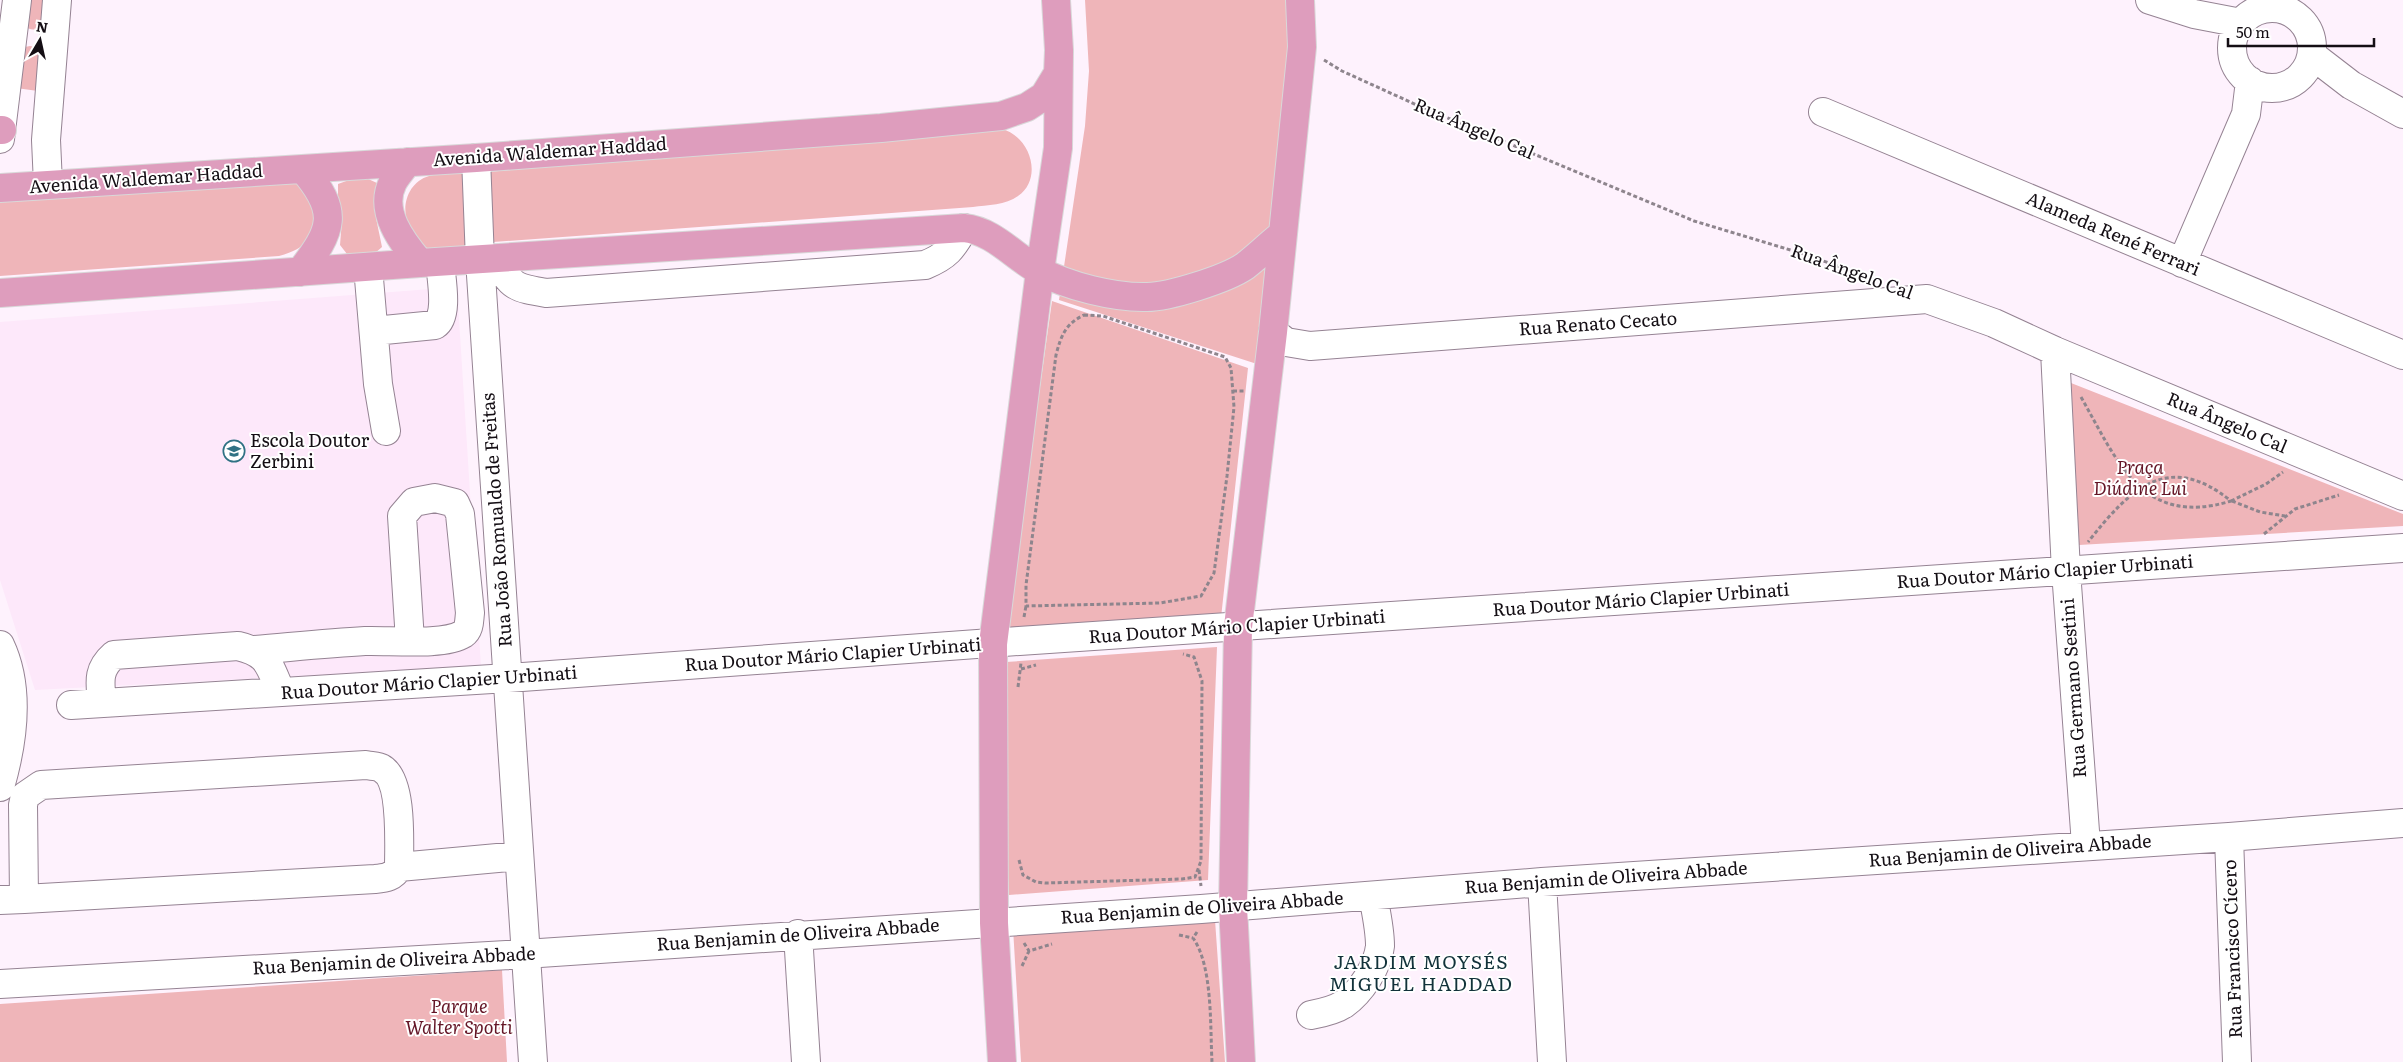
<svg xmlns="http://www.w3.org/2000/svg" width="2403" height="1062" viewBox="0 0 2403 1062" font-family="Literata,serif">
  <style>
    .built { fill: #fde8fa }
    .green { fill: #efb5b9 }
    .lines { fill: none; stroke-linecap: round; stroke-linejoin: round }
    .minor-casing { stroke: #958393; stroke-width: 30 }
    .major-casing { stroke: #d9d8d9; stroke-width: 30 }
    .path { stroke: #8e858d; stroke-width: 3; stroke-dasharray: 4 2.5; stroke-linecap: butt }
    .minor { stroke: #fff; stroke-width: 28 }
    .major { stroke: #de9dbd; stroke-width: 28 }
    .labels { text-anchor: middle; stroke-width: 4; stroke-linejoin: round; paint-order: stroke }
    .street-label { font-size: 18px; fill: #140e14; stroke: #fff }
    .poi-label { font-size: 18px; fill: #140e14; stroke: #fff; text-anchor: start }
    .park-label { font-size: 18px; font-style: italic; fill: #641526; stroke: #fff }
    .neighbourhood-label { font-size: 19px; letter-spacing: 1px; fill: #12323a; stroke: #fff }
  </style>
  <rect width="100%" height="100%" fill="#fef2fd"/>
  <path class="built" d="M 457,287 L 481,667 L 35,690 L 0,580 L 0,322 Z"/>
  <path class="green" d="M 24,0 L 46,0 L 41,27 C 34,31 30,30 24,26 Z
    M 1085,0 L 1289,0 L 1295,56 L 1257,364 L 1059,300 L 1085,126 L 1089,71 Z
    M 30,46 L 35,47 L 41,56 L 38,91 L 16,88 L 25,47 Z
    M 969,129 C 979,129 991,127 1001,129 C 1030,135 1044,178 1018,196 C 1006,205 987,205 973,207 L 493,242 L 488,172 Z
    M 464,172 L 470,249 C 455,249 437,254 424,247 C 415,243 412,234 409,226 C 400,207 408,182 429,176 C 440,173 452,173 464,172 Z
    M 366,178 L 377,183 L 379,188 L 376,218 L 382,247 L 374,254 L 347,254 L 340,245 L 342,220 L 338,198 L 338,184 L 349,180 Z
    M 291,180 L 303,188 L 316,209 C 312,237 309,248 279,256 L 0,276 L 0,199 Z
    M 1052,301 L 1248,368 L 1221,618 L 1005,637 Z
    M 2071,383 L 2403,514 L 2403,526 L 2079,545 Z
    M 1217,647 L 1208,880 L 1009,895 L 1001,744 L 1006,662 Z
    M 1215,920 L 1225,1062 L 1021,1062 L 1013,928 Z
    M 502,970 L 507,1062 L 0,1062 L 0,1004 Z"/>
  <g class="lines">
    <g class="minor-casing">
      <path id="minor" d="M 2150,0 L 2194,14 L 2241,23
        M2232 48a40 40 0 1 1 80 0a40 40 0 1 1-80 0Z
        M 2312,55 L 2351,85 L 2403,114
        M 1823,112 L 2403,355
        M 0,139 L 17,0
        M 476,158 L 480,260 L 533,1062
        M 48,184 L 46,140 L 57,0
        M 497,259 C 510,287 516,288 546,293 L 925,265 C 947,256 952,249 964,228
        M 2182,263 L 2246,114 L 2250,81
        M 368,267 L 378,384 L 386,431
        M 374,331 L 435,325 C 449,316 441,278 440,262
        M 1273,332 L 1286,342 L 1310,346 L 1927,299 L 1994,323 L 2055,351 L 2403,496
        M 2055,351 L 2066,571 L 2086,845
        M 0,645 C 21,689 13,742 0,787
        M 255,650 C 291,647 328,643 365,641 C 389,640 444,646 463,634 C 470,629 469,620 470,613 L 460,514 L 455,503 L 435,498 L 414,502 L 402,516 L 410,641
        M 102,703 C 100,682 97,670 114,655 L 238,646 C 269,653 269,666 281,692
        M 71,705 L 508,678 L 1019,641 L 2403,548
        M 2229,837 L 2237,1062
        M 399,867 C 393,877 386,878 375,879 L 24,899 L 23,805 L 25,796 L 41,785 L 366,765 C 370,766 378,766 381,768 C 403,779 399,845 399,867 L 519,856
        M 1542,882 L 1552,1062
        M 0,900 L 24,899
        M 798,934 L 806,1062
        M 0,984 L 525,954 L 1201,909 L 1542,882 L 2229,837 L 2403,823
        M 1311,1015 C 1322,1013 1335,1010 1344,1004 C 1361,992 1378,966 1380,946 C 1380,929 1376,912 1373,896"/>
    </g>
    <g class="major-casing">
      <path id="major" d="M 0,130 L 2,130
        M 408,162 C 403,168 397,175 393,182 C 378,211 402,242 420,263
        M 0,188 L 476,158 L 881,128 L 1001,116 L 1027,107 L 1044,96 L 1058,73 L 1059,50
        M 300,272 C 333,230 340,212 303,169
        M 0,293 L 420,263 L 964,228 C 994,231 1014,257 1040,271 C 1067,286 1115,298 1147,297 C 1169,297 1226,279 1245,266 C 1258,256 1270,244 1283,234
        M 1002,1062 L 994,923 L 993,644 L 1040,271 L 1058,148 L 1059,50 L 1056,0
        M 1241,1062 L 1233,907 L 1238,627 L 1273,332 L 1302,47 L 1300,0"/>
    </g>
    <path class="path" d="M 1324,60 L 1342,71 L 1419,106 L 1694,221 L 1807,255 L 1873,279
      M 1084,315 L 1103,316 L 1225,357 L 1231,368 L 1234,407 L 1227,476 L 1214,573 L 1201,596 L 1160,603 L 1026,606 L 1026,585 L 1056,355 C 1061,336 1065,324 1084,315 Z
      M 1233,391 L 1244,391
      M 2081,397 C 2118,462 2142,528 2231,501 C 2168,450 2130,489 2088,542
      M 2231,501 L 2266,484 L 2283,472
      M 2232,501 L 2260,512 L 2285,516
      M 2264,534 L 2295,509 L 2339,495
      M 1024,617 L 1026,606
      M 1021,669 L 1036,665
      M 1018,687 L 1021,663
      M 1019,860 L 1023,875 L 1036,882 L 1045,883 L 1182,879 L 1195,877 L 1201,861 L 1202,681 L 1194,657 L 1183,654
      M 1199,870 L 1201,886
      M 1197,932 L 1193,938 C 1213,966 1210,1027 1212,1062
      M 1179,935 L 1193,938
      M 1024,943 L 1029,951 L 1052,944
      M 1022,966 L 1029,951"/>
    <use href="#minor" class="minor"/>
    <use href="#major" class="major"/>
  </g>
  <defs>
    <g id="school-ring" transform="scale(1.125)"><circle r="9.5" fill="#fff" stroke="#307284" stroke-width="1.5"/><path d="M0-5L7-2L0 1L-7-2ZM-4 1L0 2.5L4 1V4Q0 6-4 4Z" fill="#307284"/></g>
  </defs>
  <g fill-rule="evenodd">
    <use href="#school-ring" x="234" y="451"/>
  </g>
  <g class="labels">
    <g class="street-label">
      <text transform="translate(1474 129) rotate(23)" y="6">Rua Ângelo Cal</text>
      <text transform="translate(550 152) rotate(-4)" y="6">Avenida Waldemar Haddad</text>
      <text transform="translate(146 179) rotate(-4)" y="6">Avenida Waldemar Haddad</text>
      <text transform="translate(2113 234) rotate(23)" y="6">Alameda René Ferrari</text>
      <text transform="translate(1852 272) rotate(20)" y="6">Rua Ângelo Cal</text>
      <text transform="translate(1598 324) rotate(-4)" y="6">Rua Renato Cecato</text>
      <text transform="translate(2227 423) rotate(23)" y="6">Rua Ângelo Cal</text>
      <text transform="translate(497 520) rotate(-94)" y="6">Rua João Romualdo de Freitas</text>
      <text transform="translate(2045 572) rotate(-4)" y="6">Rua Doutor Mário Clapier Urbinati</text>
      <text transform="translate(1641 600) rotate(-4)" y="6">Rua Doutor Mário Clapier Urbinati</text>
      <text transform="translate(1237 627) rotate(-4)" y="6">Rua Doutor Mário Clapier Urbinati</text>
      <text transform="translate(833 655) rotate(-4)" y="6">Rua Doutor Mário Clapier Urbinati</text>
      <text transform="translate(429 683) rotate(-4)" y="6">Rua Doutor Mário Clapier Urbinati</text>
      <text transform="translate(2074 688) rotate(-94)" y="6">Rua Germano Sestini</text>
      <text transform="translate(2010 851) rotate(-4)" y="6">Rua Benjamin de Oliveira Abbade</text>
      <text transform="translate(1606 878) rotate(-4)" y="6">Rua Benjamin de Oliveira Abbade</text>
      <text transform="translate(1202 908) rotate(-4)" y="6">Rua Benjamin de Oliveira Abbade</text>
      <text transform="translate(798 935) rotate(-4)" y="6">Rua Benjamin de Oliveira Abbade</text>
      <text transform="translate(2233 949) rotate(-92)" y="6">Rua Francisco Cícero</text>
      <text transform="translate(394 961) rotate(-3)" y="6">Rua Benjamin de Oliveira Abbade</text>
    </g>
    <g class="poi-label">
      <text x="250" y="447">Escola Doutor<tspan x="250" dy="21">Zerbini</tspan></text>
    </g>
    <g class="park-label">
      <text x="2140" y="474">Praça<tspan x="2140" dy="21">Diúdine Lui</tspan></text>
      <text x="459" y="1013">Parque<tspan x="459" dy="21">Walter Spotti</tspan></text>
    </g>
    <g class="neighbourhood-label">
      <text x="1421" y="969">JARDIM MOYSÉS<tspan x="1421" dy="22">MIGUEL HADDAD</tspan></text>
    </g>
  </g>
  <g transform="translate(40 40) rotate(9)" stroke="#ffffff" stroke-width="4" paint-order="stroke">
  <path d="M0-4L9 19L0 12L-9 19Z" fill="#140e14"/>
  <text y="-8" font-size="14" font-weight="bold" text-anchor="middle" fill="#140e14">N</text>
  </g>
  <path d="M2228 38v8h146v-8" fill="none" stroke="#140e14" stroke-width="2.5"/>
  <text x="2236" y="38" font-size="15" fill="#140e14" stroke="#ffffff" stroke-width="4" paint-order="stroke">50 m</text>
</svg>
